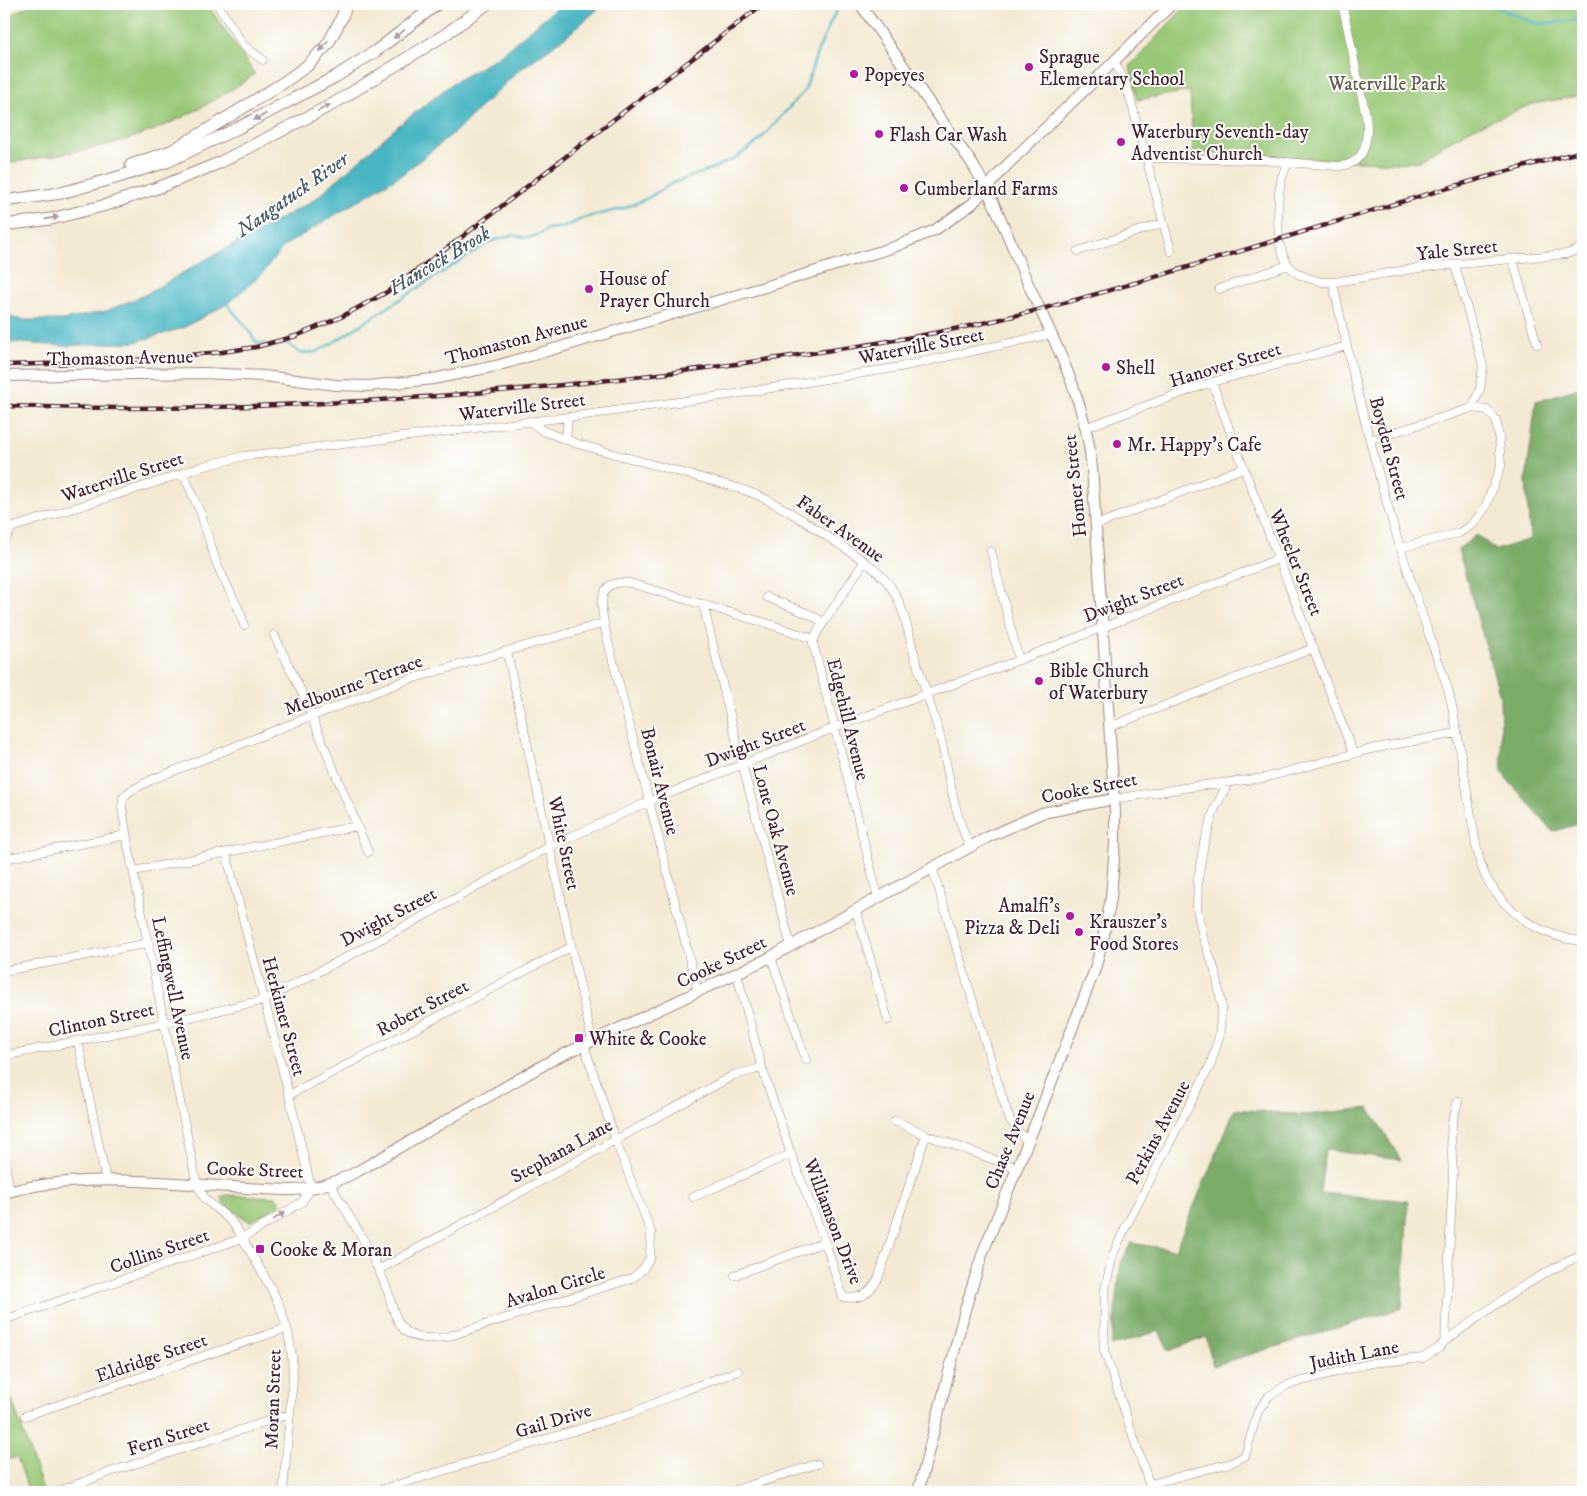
<svg xmlns="http://www.w3.org/2000/svg" width="1587" height="1496" viewBox="0 0 1587 1496" font-family="'IM FELL DW Pica',serif">
  <style>
    .green { fill: #98c776; stroke: #717350 }
    .forest { fill: #7aac67; stroke: #626649 }
    .water { fill: #47b5c2; stroke: #486a76 }
    .lines { fill: none; stroke-linecap: round; stroke-linejoin: round }
    .stream { stroke: #47b5c2; stroke-width: 2.5 }
    .minor-casing { stroke: #9f8480; stroke-width: 9 }
    .major-casing { stroke: #9f8480; stroke-width: 12 }
    .highway-casing { stroke: #9f8480; stroke-width: 13 }
    .minor { stroke: #fff; stroke-width: 8 }
    .major { stroke: #fff; stroke-width: 10 }
    .highway { stroke: #fff; stroke-width: 11 }
    .rail-casing { stroke: #4a1f2b; stroke-width: 4.5 }
    .rail { stroke: #fff; stroke-width: 2.5; stroke-dasharray: 8; stroke-linecap: butt }
    .oneway { fill: #ae9aa0 }
    .poi-dot { fill: #b5179e; stroke: #fff; stroke-width: 2 }
    .labels { text-anchor: middle; stroke-width: 4; stroke-linejoin: round; paint-order: stroke }
    .poi-label { font-size: 19px; fill: #4a1f2b; stroke: #fff; text-anchor: start }
    .park-label { font-size: 19px; fill: #655a45; stroke: #fff }
    .street-label { font-size: 19px; fill: #4a1f2b; stroke: #fff }
    .water-label { font-size: 20px; font-style: italic; fill: #495b67; stroke: #fff }
  </style>
  <rect width="100%" height="100%" fill="#fff"/>
  <filter id="ink" filterUnits="userSpaceOnUse"><feTurbulence type="fractalNoise" baseFrequency=".02" numOctaves="2"/><feDisplacementMap in="SourceGraphic" scale="10" xChannelSelector="R" yChannelSelector="G"/><feConvolveMatrix kernelMatrix="1 2 1 2 8 2 1 2 1" color-interpolation-filters="sRGB"/></filter>
  <filter id="wash" filterUnits="userSpaceOnUse"><feTurbulence type="fractalNoise" baseFrequency=".0096" numOctaves="4" result="noise"/><feDisplacementMap in="SourceGraphic" scale="20" xChannelSelector="R" yChannelSelector="G"/><feGaussianBlur stdDeviation="1.12" result="paint"/><feColorMatrix in="noise" values="0 0 0 0 0 0 0 0 0 0 0 0 0 0 0 0 0 1.4 0 .05"/><feComposite in="paint" operator="in"/></filter>
  <g filter="url(#wash)">
    <rect width="100%" height="100%" fill="#f4ead4"/>
    <path class="green" d="M 32,4 L 207,4 L 255,74 C 209,106 157,134 102,146 C 70,153 37,158 4,164 L 4,19 Z
      M 1187,4 L 1583,4 L 1583,95 L 1533,104 L 1476,127 L 1444,144 L 1419,161 L 1396,163 L 1193,152 L 1190,91 L 1137,100 L 1130,66 Z
      M 227,1195 L 276,1197 L 280,1201 L 280,1205 L 250,1222 L 224,1204 L 222,1197 Z
      M 4,1376 L 43,1490 L 29,1492 L 17,1457 L 4,1461 Z"/>
    <path class="forest" d="M 1583,387 L 1583,822 L 1553,832 L 1502,773 L 1500,696 L 1458,549 L 1477,535 L 1496,550 L 1530,539 L 1526,481 L 1536,401 Z
      M 1369,1108 L 1401,1160 L 1325,1150 L 1320,1193 L 1408,1201 L 1402,1308 L 1213,1366 L 1206,1337 L 1169,1351 L 1159,1331 L 1111,1346 L 1121,1262 L 1131,1243 L 1175,1250 L 1235,1109 L 1305,1115 Z"/>
    <path class="water" d="M 561,4 L 604,4 L 569,34 L 517,72 L 455,132 L 404,173 L 284,246 L 263,273 L 227,304 L 183,328 L 136,342 L 65,346 L 4,342 L 4,316 L 23,320 L 64,320 L 106,311 L 147,294 L 194,266 L 314,200 L 398,126 L 453,83 L 499,56 Z"/>
    <g class="lines">
      <path class="stream" d="M 1494,4 L 1503,10 L 1538,24 L 1580,20 L 1583,22
        M 225,302 L 245,325 L 257,343 L 272,345 L 287,343 L 300,353 L 316,352 L 331,344 L 489,242 L 512,235 L 528,238 L 538,235 L 548,229 L 564,227 L 584,218 L 625,208 L 646,199 L 673,183 L 704,172 L 734,159 L 759,141 L 805,90 L 817,53 L 833,17 L 841,4"/>
    </g>
  </g>
  <g filter="url(#ink)">
    <g class="lines">
      <g class="minor-casing">
        <path id="minor" d="M 217,4 L 244,46 L 263,60
          M 1114,61 L 1127,86 L 1171,251
          M 1145,158 L 1261,160 L 1337,166 C 1351,166 1362,159 1365,145 C 1371,125 1362,100 1358,80 C 1353,54 1348,29 1342,4
          M 1288,163 L 1282,177 L 1279,192 L 1278,218 L 1279,242 L 1283,255 L 1288,265 L 1298,274 L 1308,278 L 1322,282 L 1335,282 L 1425,267 L 1566,254 L 1583,248
          M 1078,251 L 1163,223
          M 1513,260 L 1537,344
          M 1333,283 C 1352,372 1373,462 1401,550 C 1411,581 1421,612 1432,643 C 1438,661 1445,678 1450,697 C 1459,735 1464,776 1471,815 C 1475,836 1477,862 1488,881 C 1508,915 1544,938 1583,941
          M 1219,289 L 1288,265
          M 1212,382 C 1257,507 1307,629 1353,753
          M 530,421 L 543,431 L 578,444 L 738,488 C 773,499 801,519 831,539 C 853,554 880,568 894,592 C 905,611 909,636 915,657 C 924,686 934,714 942,744 C 949,775 955,818 970,846
          M 1087,427 L 1212,382 L 1347,346
          M 566,440 L 568,417
          M 1370,440 L 1472,408
          M 183,473 L 201,514 L 217,565 L 241,614 L 244,625
          M 1096,525 L 1243,468
          M 4,530 L 151,484 L 204,466 L 244,456 L 585,415 L 735,394 L 900,367 L 1051,334
          M 4,541 L 12,528
          M 1400,548 L 1459,533 L 1473,524 L 1485,508 L 1501,466 L 1499,438 L 1496,420 L 1487,410 L 1472,408 L 1480,389 L 1483,366 L 1455,265
          M 991,551 L 1019,660
          M 864,562 L 816,634 L 813,643 L 878,897
          M 767,597 L 811,615 L 823,622
          M 703,604 L 742,764 L 791,946
          M 274,635 L 303,695 L 368,852
          M 507,652 L 592,1041
          M 1109,727 L 1314,648
          M 1114,799 L 1197,786 L 1264,778 L 1371,749 L 1457,733
          M 4,859 L 126,835
          M 932,867 L 1003,1100 L 1010,1120 L 1028,1143
          M 134,871 L 357,826
          M 856,910 L 888,1020
          M 771,957 L 806,1060
          M 4,971 L 149,943
          M 737,974 L 762,1068 L 791,1154 L 825,1242 L 843,1297 C 861,1300 869,1294 878,1279 L 926,1135
          M 698,992 L 609,645 C 604,622 588,577 630,583 L 772,625 L 814,639
          M 78,1041 L 106,1181
          M 4,1056 L 165,1023 L 264,1000 L 402,928 L 549,847 L 650,801 L 834,728 L 1019,660 L 1278,559
          M 289,1095 L 571,947
          M 895,1121 L 926,1135 L 1017,1168
          M 4,1158 L 10,1191
          M 330,1184 C 351,1219 374,1254 388,1292 C 392,1305 395,1321 405,1331 C 416,1340 432,1339 446,1337 L 633,1278 L 643,1269 L 650,1258 L 651,1232 L 615,1139 L 584,1045
          M 693,1197 L 791,1154
          M 380,1269 L 734,1075 L 762,1068
          M 735,1275 L 825,1242
          M 4,1320 L 243,1238 L 302,1202 L 311,1188 L 289,1095 L 226,853
          M 1445,1341 L 1453,1173 L 1451,1139 L 1452,1123 L 1458,1101
          M 25,1416 L 287,1328
          M 1150,1484 L 1231,1463 L 1245,1456 L 1258,1411 L 1269,1396 L 1287,1385 L 1371,1363 L 1423,1358 L 1439,1348 L 1445,1341 C 1489,1310 1533,1275 1583,1255
          M 57,1492 L 107,1473 L 290,1414
          M 283,1492 L 293,1378 L 292,1356 L 288,1332 L 280,1307 L 271,1288 L 239,1232 L 231,1221 L 205,1199 L 197,1185 L 128,845 L 122,807 L 123,798 L 130,791 L 151,780 L 286,726 L 404,681 L 604,623
          M 374,1492 L 635,1412 L 680,1392 L 738,1371
          M 729,1492 L 817,1464
          M 1152,1492 L 1104,1350 L 1105,1289 L 1113,1255 L 1125,1228 L 1210,1066 L 1219,1037 L 1222,1007 L 1216,974 L 1203,937 L 1197,909 L 1198,879 L 1204,843 L 1215,808 L 1228,783"/>
      </g>
      <g class="major-casing">
        <path id="major" d="M 860,4 L 971,162 C 994,198 1009,239 1026,279 C 1054,341 1086,399 1092,468 L 1115,812 L 1115,844 L 1111,898 L 1103,939 L 1095,969 L 1038,1117 L 983,1252 L 966,1306 L 918,1492
          M 4,376 L 205,373 L 264,376 L 336,385 L 368,386 L 433,379 L 496,366 L 771,285 L 894,247 L 935,230 L 972,204 L 1009,163 L 1091,84 L 1172,4
          M 4,1193 C 92,1167 201,1189 293,1190 C 317,1189 337,1182 358,1171 L 554,1059 L 771,957 L 988,837 L 1042,813 L 1114,799"/>
      </g>
      <g class="highway-casing">
        <path id="highway" d="M 131,165 L 171,151 L 212,127 L 283,83 L 308,65 L 328,44 L 342,17 L 347,4
          M 4,201 L 61,193 L 115,178 L 169,161 L 238,128 L 335,77 L 376,51 L 437,4
          M 4,225 L 51,219 L 106,205 L 160,187 L 219,163 L 333,104 L 443,36 L 487,4"/>
      </g>
      <use href="#minor" class="minor"/>
      <use href="#major" class="major"/>
      <use href="#highway" class="highway"/>
      <g class="rail-casing">
        <path id="rail" d="M 4,365 L 111,362 L 222,352 L 256,347 L 296,336 L 341,317 L 387,292 L 458,240 L 763,4
          M 4,406 C 247,414 489,398 729,365 C 820,352 911,340 1001,319 C 1066,304 1131,284 1195,265 C 1324,226 1453,184 1583,151"/>
      </g>
      <use href="#rail" class="rail"/>
    </g>
    <defs><path id="oneway-solid" d="M-6-.8H1V-3.2L6.5 0L1 3.2V.8H-6Z" transform="scale(1.25)"/></defs>
    <g class="oneway">
      <use href="#oneway-solid" transform="translate(399 34) rotate(143)"/>
      <use href="#oneway-solid" transform="translate(324 46) rotate(129)"/>
      <use href="#oneway-solid" transform="translate(324 108) rotate(-27)"/>
      <use href="#oneway-solid" transform="translate(260 117) rotate(152)"/>
      <use href="#oneway-solid" transform="translate(52 218) rotate(-11)"/>
      <use href="#oneway-solid" transform="translate(279 1216) rotate(-32)"/>
    </g>
  </g>
  <g class="poi-dot">
    <circle cx="1029" cy="67" r="5"/>
    <circle cx="854" cy="74" r="5"/>
    <circle cx="879" cy="134" r="5"/>
    <circle cx="1121" cy="142" r="5"/>
    <circle cx="904" cy="188" r="5"/>
    <circle cx="589" cy="289" r="5"/>
    <circle cx="1106" cy="367" r="5"/>
    <circle cx="1117" cy="444" r="5"/>
    <circle cx="1039" cy="681" r="5"/>
    <circle cx="1070" cy="916" r="5"/>
    <circle cx="1079" cy="932" r="5"/>
    <rect x="574" y="1033" width="10" height="10" rx="2.5"/>
    <rect x="255" y="1244" width="10" height="10" rx="2.5"/>
  </g>
  <g class="labels">
    <g class="poi-label">
      <text x="1039" y="63">Sprague<tspan x="1039" dy="22">Elementary School</tspan></text>
      <text x="864" y="81">Popeyes</text>
      <text x="1131" y="138">Waterbury Seventh-day<tspan x="1131" dy="22">Adventist Church</tspan></text>
      <text x="889" y="141">Flash Car Wash</text>
      <text x="914" y="195">Cumberland Farms</text>
      <text x="599" y="285">House of<tspan x="599" dy="22">Prayer Church</tspan></text>
      <text x="1116" y="374">Shell</text>
      <text x="1127" y="451">Mr. Happy's Cafe</text>
      <text x="1049" y="677">Bible Church<tspan x="1049" dy="22">of Waterbury</tspan></text>
      <text x="1060" y="912" text-anchor="end">Amalfi's<tspan x="1060" dy="22">Pizza &amp; Deli</tspan></text>
      <text x="1089" y="928">Krauszer's<tspan x="1089" dy="22">Food Stores</tspan></text>
      <text x="589" y="1045">White &amp; Cooke</text>
      <text x="270" y="1256">Cooke &amp; Moran</text>
    </g>
    <g class="park-label">
      <text x="1387" y="90">Waterville Park</text>
    </g>
    <g class="street-label">
      <text transform="translate(1457 249) rotate(-6)" y="7">Yale Street</text>
      <text transform="translate(516 339) rotate(-15)" y="7">Thomaston Avenue</text>
      <text transform="translate(921 345) rotate(-11)" y="7">Waterville Street</text>
      <text transform="translate(120 357) rotate(-1)" y="7">Thomaston Avenue</text>
      <text transform="translate(1225 364) rotate(-17)" y="7">Hanover Street</text>
      <text transform="translate(522 406) rotate(-7)" y="7">Waterville Street</text>
      <text transform="translate(1390 448) rotate(75)" y="7">Boyden Street</text>
      <text transform="translate(122 476) rotate(-18)" y="7">Waterville Street</text>
      <text transform="translate(1074 486) rotate(-96)" y="7">Homer Street</text>
      <text transform="translate(841 528) rotate(35)" y="7">Faber Avenue</text>
      <text transform="translate(1297 562) rotate(68)" y="7">Wheeler Street</text>
      <text transform="translate(1133 597) rotate(-21)" y="7">Dwight Street</text>
      <text transform="translate(353 684) rotate(-20)" y="7">Melbourne Terrace</text>
      <text transform="translate(849 719) rotate(76)" y="7">Edgehill Avenue</text>
      <text transform="translate(755 742) rotate(-21)" y="7">Dwight Street</text>
      <text transform="translate(661 781) rotate(76)" y="7">Bonair Avenue</text>
      <text transform="translate(1089 787) rotate(-11)" y="7">Cooke Street</text>
      <text transform="translate(777 830) rotate(75)" y="7">Lone Oak Avenue</text>
      <text transform="translate(565 843) rotate(78)" y="7">White Street</text>
      <text transform="translate(388 916) rotate(-28)" y="7">Dwight Street</text>
      <text transform="translate(721 961) rotate(-26)" y="7">Cooke Street</text>
      <text transform="translate(174 988) rotate(78)" y="7">Leffingwell Avenue</text>
      <text transform="translate(422 1007) rotate(-28)" y="7">Robert Street</text>
      <text transform="translate(285 1016) rotate(75)" y="7">Herkimer Street</text>
      <text transform="translate(101 1019) rotate(-12)" y="7">Clinton Street</text>
      <text transform="translate(1157 1132) rotate(-62)" y="7">Perkins Avenue</text>
      <text transform="translate(1009 1140) rotate(-68)" y="7">Chase Avenue</text>
      <text transform="translate(561 1150) rotate(-29)" y="7">Stephana Lane</text>
      <text transform="translate(255 1169) rotate(2)" y="7">Cooke Street</text>
      <text transform="translate(834 1221) rotate(69)" y="7">Williamson Drive</text>
      <text transform="translate(159 1250) rotate(-19)" y="7">Collins Street</text>
      <text transform="translate(555 1286) rotate(-17)" y="7">Avalon Circle</text>
      <text transform="translate(1354 1354) rotate(-11)" y="7">Judith Lane</text>
      <text transform="translate(151 1357) rotate(-19)" y="7">Eldridge Street</text>
      <text transform="translate(272 1399) rotate(-88)" y="7">Moran Street</text>
      <text transform="translate(553 1420) rotate(-17)" y="7">Gail Drive</text>
      <text transform="translate(168 1436) rotate(-18)" y="7">Fern Street</text>
    </g>
    <g class="water-label">
      <text transform="translate(292 194) rotate(-35)" y="7">Naugatuck River</text>
      <text transform="translate(439 260) rotate(-31)" y="7">Hancock Brook</text>
    </g>
  </g>
  <rect width="1587" height="1496" fill="none" stroke="#fff" stroke-width="20"/>
</svg>
